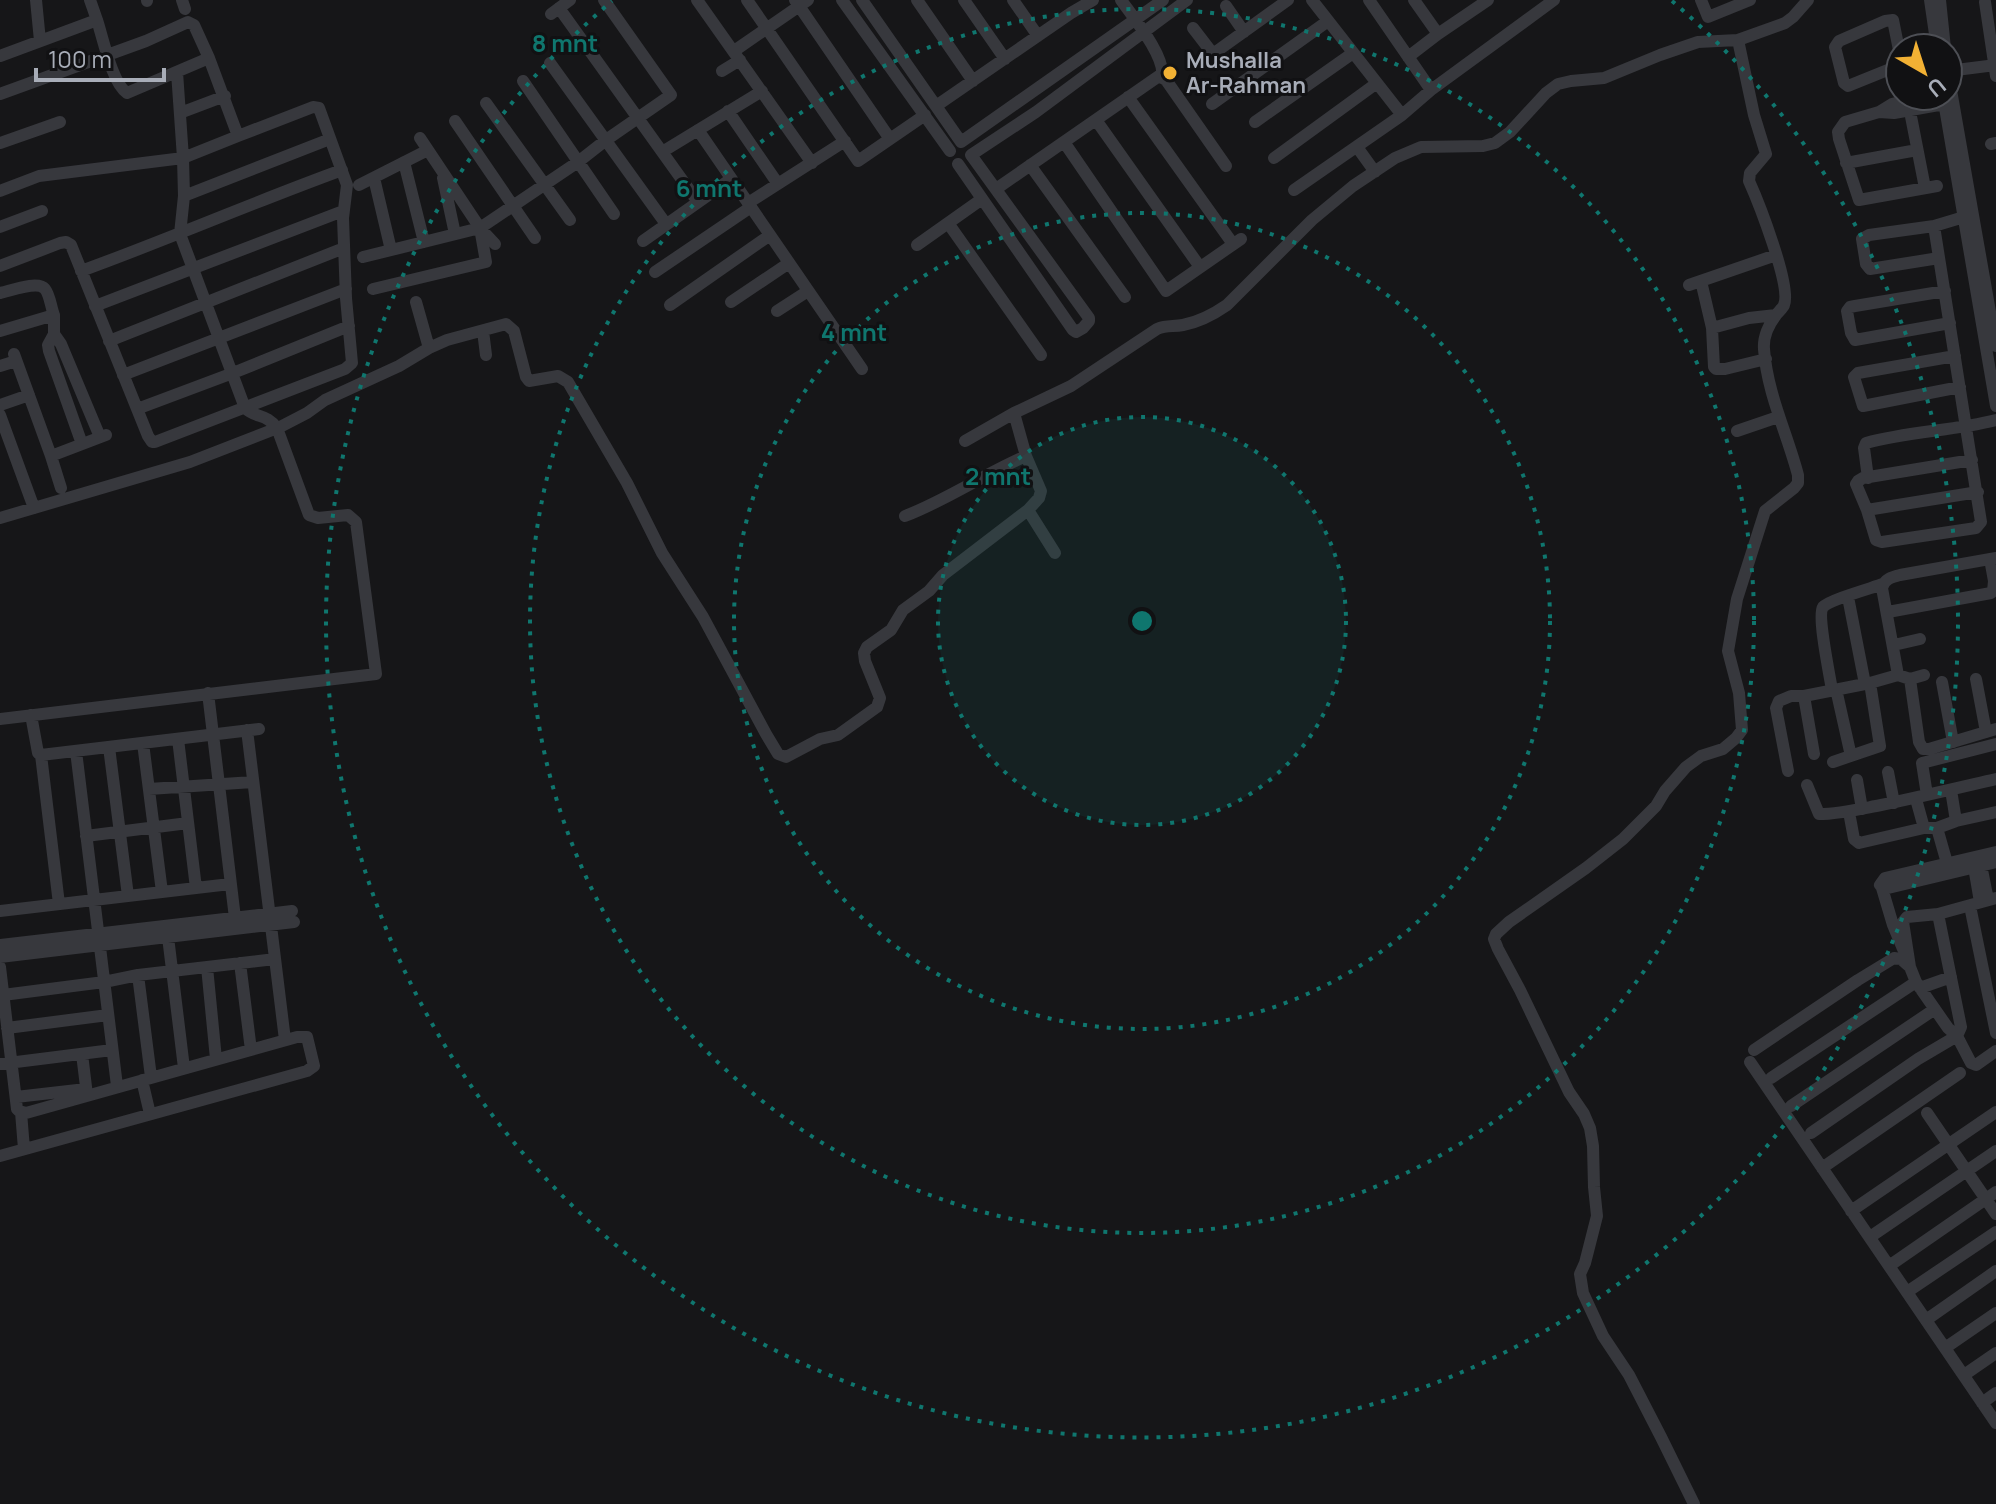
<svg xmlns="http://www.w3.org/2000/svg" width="1996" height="1504" viewBox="0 0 1996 1504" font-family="Manrope,sans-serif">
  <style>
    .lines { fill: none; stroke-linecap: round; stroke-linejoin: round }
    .minor { stroke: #37383d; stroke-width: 12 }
    .ring { fill: none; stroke: #0f766e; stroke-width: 4; stroke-dasharray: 4 8 }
    .poi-dot { fill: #f2b134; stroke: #111113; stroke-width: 3 }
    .labels { text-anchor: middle; stroke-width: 6; stroke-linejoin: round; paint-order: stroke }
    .poi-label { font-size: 22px; font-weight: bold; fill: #a8adb8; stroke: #111113; text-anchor: start }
    .centre { fill: #0f766e; stroke: #111113; stroke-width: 4 }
    .ring-label { font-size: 24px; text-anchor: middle; font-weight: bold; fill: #0f766e; stroke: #111113; stroke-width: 6; stroke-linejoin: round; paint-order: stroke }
  </style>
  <rect width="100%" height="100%" fill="#161618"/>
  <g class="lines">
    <path class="minor" d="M 36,0 L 40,41
      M 90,0 L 97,20
      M 147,0 L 147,1
      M 182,0 L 185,9
      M 697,0 L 812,163
      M 747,0 L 858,161 L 925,115
      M 795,0 L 890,139
      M 842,0 L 950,151
      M 862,0 L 961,142 L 1163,0
      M 917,0 L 973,81
      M 964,0 L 1005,59
      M 1013,0 L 1038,36
      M 1121,0 C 1133,17 1166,57 1162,77
      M 1312,0 L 1402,115 L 1431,90 L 1554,0
      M 1369,0 L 1431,90
      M 1414,0 L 1438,34
      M 1701,0 L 1708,17 L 1750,0
      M 1930,0 L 1937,48
      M 1940,0 L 1945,48
      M 1985,2 L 1996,76
      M 1226,6 L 1244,32
      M 559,8 L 698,202
      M 551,14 L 570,0
      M 1193,28 L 1213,54
      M 734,51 L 808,0
      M 1900,55 L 1893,20 L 1885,21 L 1839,41 L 1835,47 L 1844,83 L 1848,86 L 1900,65
      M 0,56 L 97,20 C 103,38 112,83 127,93 L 209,58
      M 1408,57 L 1438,34 L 1488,0
      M 550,63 L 666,224
      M 1199,64 L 1288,0
      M 722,71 L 740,60
      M 1948,71 L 1996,65
      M 1948,73 L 1996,346
      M 523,81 L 614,214
      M 0,94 L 146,41 L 188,22 L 194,25 L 209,58 L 238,136 L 313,107 L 319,108 L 347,185 L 343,218 L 346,298 L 352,363 L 345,369 L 155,442 L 152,442 L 148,436 L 71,245 L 66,242 L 60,243 L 0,266
      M 1907,96 L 1925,188
      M 1923,96 L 1892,104 L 1879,112 L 1845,122 L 1838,132 L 1839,139 L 1859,200 L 1937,186
      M 1943,96 L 1996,406
      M 1128,97 L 1233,244
      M 486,103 L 570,220
      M 1212,104 L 1328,21
      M 936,106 L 1071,13 L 1093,0
      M 728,111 L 778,184
      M 1879,112 L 1894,113 L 1950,103
      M 180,113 L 225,96
      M 1096,120 L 1200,267
      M 455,121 L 535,238
      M 1255,122 L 1353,53
      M 698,130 L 862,369
      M 420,138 L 480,228 L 495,244
      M 1064,142 L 1166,291 L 1241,239
      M 0,143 L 60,122
      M 1991,144 L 1996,143
      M 1357,147 L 1375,172
      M 662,152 L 762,91
      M 1274,158 L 1377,83
      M 404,162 L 424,242
      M 1846,163 L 1917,150
      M 958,164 L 1073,330 L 1076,332 L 1083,328 L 1089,321 L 1089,318 L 971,155 L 1036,112 L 1187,0
      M 1030,165 L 1125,297
      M 374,178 L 391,250
      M 443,178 L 455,234
      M 359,185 L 428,150
      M 996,189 L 1159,76 L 1166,80 L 1226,166
      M 1294,190 L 1402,115
      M 0,191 L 39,176 L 183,158 L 238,136
      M 184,196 L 330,139
      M 748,203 L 845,141
      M 948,223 L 1041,355
      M 0,227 L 42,211
      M 643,241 L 731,179
      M 917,245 L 982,199
      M 363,257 L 480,228 L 578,162 L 606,140 L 671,95 L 604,0
      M 1939,258 L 1870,269 L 1866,264 L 1862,239 L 1869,235 L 1934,226 L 1964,217
      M 81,271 C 169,239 254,202 342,170
      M 655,272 L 751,207
      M 1701,281 L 1712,328 L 1714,367 L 1716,369 L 1725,369 L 1766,359
      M 1689,285 L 1776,255
      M 373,289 L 486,262 L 480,228
      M 1945,291 L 1855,306 L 1850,307 L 1847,311 L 1851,333 L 1855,340 L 1950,323
      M 0,293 C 10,291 38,280 45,289 C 50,295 51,308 54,315
      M 416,302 L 429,348
      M 731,302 L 789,263
      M 670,305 L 770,235
      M 95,306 L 343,211
      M 777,311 L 808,291
      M 1712,328 L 1749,318 L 1776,315
      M 0,331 L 54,315 L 54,334 L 61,344 L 100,437
      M 483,331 L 486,355
      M 54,334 L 48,345 L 49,351 L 82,444
      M 109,341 L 344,248
      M 14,354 L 51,456 L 61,488
      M 1955,356 L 1858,373 L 1854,377 L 1863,406 L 1960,387
      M 0,366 L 16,361
      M 123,375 L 346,289
      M 0,405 L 29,395
      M 137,409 L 233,373 L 349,326
      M 0,415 L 34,508
      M 1737,431 L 1778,417
      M 965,441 L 1014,413 L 1071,386 L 1157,329 C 1167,325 1173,327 1183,325 C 1199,322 1214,314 1227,305 L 1312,220 L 1353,186 L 1395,158 L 1421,147 L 1483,146 L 1495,143 L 1510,132 L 1546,93 L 1558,84 L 1571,81 L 1604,78 L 1660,55 L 1698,42 L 1738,40 L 1785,23 L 1793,17 L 1808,0
      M 51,456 L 106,435
      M 1972,460 L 1863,478 L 1858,481 L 1856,484 L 1867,510 L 1978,492
      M 1868,478 L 1864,448 L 1866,443 C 1909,431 1953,431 1996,420
      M 1028,510 L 1055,553
      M 1867,510 L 1876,540 L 1882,542 L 1976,528 L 1981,522 L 1934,226
      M 905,516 C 947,500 984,474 1026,456
      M 0,518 L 190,462 L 280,427 L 307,413 L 325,400 L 399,366 L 429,348 L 447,340 L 506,324 L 514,331 L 526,377 L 529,381 L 558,376 L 568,382 L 627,483 L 662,553 L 703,617 L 766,734 L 778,754 L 786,757 L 820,739 L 838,735 L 877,707 L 880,698 L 865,661 L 864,653 L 867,647 L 891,630 L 903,610 L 929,591 L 943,575 L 1028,510 L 1039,498 L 1041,491 L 1026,456 L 1014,413
      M 1848,597 L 1865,684
      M 1888,612 L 1991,593 L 1993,591 L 1994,581 L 1990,559
      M 1894,645 L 1920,639
      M 1898,675 L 1882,588 C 1884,579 1892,577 1900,575 L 1996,558
      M 1910,679 L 1919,742 L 1923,749 L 1929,749 L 1996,729
      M 1976,679 L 1986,732
      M 1942,682 L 1953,742
      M 1836,689 L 1851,756
      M 1832,690 C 1830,677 1817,615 1823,607 C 1829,600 1872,588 1883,584
      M 208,693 L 235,918
      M 1804,696 L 1814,754
      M 31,715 L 38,753 L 41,755 L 259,729
      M 0,719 L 376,674 L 356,522 L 348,515 L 318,518 L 309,515 L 277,428 C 266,413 257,419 245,408 L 180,234 L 184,196 L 183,158 L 177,72
      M 247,730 L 285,1040
      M 178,739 L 196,888
      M 143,743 L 162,892
      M 109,747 L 128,896
      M 76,751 L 117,1086
      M 41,755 L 59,904
      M 1833,762 L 1880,746 L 1870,683
      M 1788,771 L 1776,708 L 1779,701 L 1791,696 L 1804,696 L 1870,683 L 1898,675 L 1910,679 L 1924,675
      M 1888,772 L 1894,803
      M 1857,780 L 1862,809
      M 1807,785 L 1819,814 C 1840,814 1860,809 1881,805 C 1919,797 1957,788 1996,779
      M 149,789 L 253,782
      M 1951,790 L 1956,821
      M 1927,795 L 1922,763 L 1996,744
      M 1916,799 L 1924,828
      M 1849,812 L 1854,839 L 1859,843 L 1924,828 L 1937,828 L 1956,821 L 1996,812
      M 1937,828 L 1949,870
      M 86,836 L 188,823
      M 1996,852 L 1885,878 L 1880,885 L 1884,889 L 1996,862
      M 1981,865 L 1988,900
      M 1974,867 L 1980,902
      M 1882,888 L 1893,925 L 1903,949
      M 1996,898 L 1938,914 L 1907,917 L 1903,922 L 1910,967 L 1916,982 L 1948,1028 L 1957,1036 L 1971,1063 L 1976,1065 L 1996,1051
      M 1970,906 L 1996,1033
      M 0,911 L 230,884
      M 168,937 L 184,1068
      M 0,945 L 292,911
      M 0,957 L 294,922
      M 240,963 L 251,1050
      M 0,967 L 17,1109 L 19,1111 L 26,1113 L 297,1037 L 307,1037 L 314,1066 L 307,1071 L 0,1156
      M 207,967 L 216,1059
      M 138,975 L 151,1077
      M 1920,988 L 1951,977
      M 3,995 L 104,982 L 138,975 L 275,959
      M 7,1028 L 108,1015
      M 1754,1050 L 1858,980 L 1894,958 L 1901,959 L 1910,967
      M 82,1054 L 87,1095
      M 1750,1062 L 1996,1423
      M 0,1064 L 112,1050
      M 1771,1078 L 1916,982
      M 142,1080 L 150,1114
      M 16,1097 L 86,1089
      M 1791,1106 L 1935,1009
      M 21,1112 L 24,1149
      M 1927,1113 L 1996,1214
      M 1811,1133 L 1918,1059 L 1957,1036 L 1961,1027 L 1938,914
      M 1822,1168 L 1960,1073
      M 1851,1211 L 1996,1112
      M 1870,1237 L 1996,1151
      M 1889,1266 L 1996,1192
      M 1907,1292 L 1996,1232
      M 1926,1320 L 1996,1271
      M 1945,1348 L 1996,1313
      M 1964,1375 L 1996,1353
      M 1982,1403 L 1996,1393
      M 1694,1504 L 1661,1437 L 1629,1375 L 1603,1336 L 1583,1293 L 1580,1274 L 1585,1263 L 1597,1216 L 1594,1187 L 1593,1146 L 1590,1128 L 1584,1114 L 1569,1092 L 1520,990 L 1498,949 L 1494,939 L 1496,934 L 1509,922 L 1586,868 L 1623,839 L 1656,806 L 1665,791 L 1686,767 L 1701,756 L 1723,749 L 1736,738 L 1742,730 L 1739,693 L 1728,651 L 1737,599 L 1765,511 L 1794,488 L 1798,483 L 1798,475 C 1787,433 1767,393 1764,349 C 1763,337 1769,324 1776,315 C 1778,312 1783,308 1784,305 C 1792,287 1758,201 1749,181 L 1750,173 L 1766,154 L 1754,115 L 1738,40"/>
  </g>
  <circle cx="1142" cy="621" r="204" fill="#0f766e" fill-opacity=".12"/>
  <g class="ring">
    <circle cx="1142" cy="621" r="204"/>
    <circle cx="1142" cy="621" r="408"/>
    <circle cx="1142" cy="621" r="612"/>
    <path d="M1672 1A816 816 0 1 1 612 1"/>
  </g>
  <circle class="poi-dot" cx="1170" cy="73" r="8"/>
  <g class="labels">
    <g class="poi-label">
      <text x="1186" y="68">Mushalla<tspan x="1186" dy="25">Ar-Rahman</tspan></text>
    </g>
  </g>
  <circle cx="1142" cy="621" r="12" class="centre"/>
  <g class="ring-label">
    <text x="565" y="52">8 mnt</text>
    <text x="709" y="197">6 mnt</text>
    <text x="854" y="341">4 mnt</text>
    <text x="998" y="485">2 mnt</text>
  </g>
  <g transform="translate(1924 72) rotate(141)"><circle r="38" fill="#111113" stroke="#4d4f55" stroke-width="2"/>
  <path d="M0-6L14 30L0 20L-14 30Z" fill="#f2b134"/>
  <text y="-12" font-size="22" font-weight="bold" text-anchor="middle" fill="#a8adb8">U</text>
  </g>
  <path d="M36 68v12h128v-12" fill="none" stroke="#a8adb8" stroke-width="4"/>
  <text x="48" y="68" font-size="24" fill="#a8adb8" stroke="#111113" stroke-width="6" paint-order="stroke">100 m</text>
</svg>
